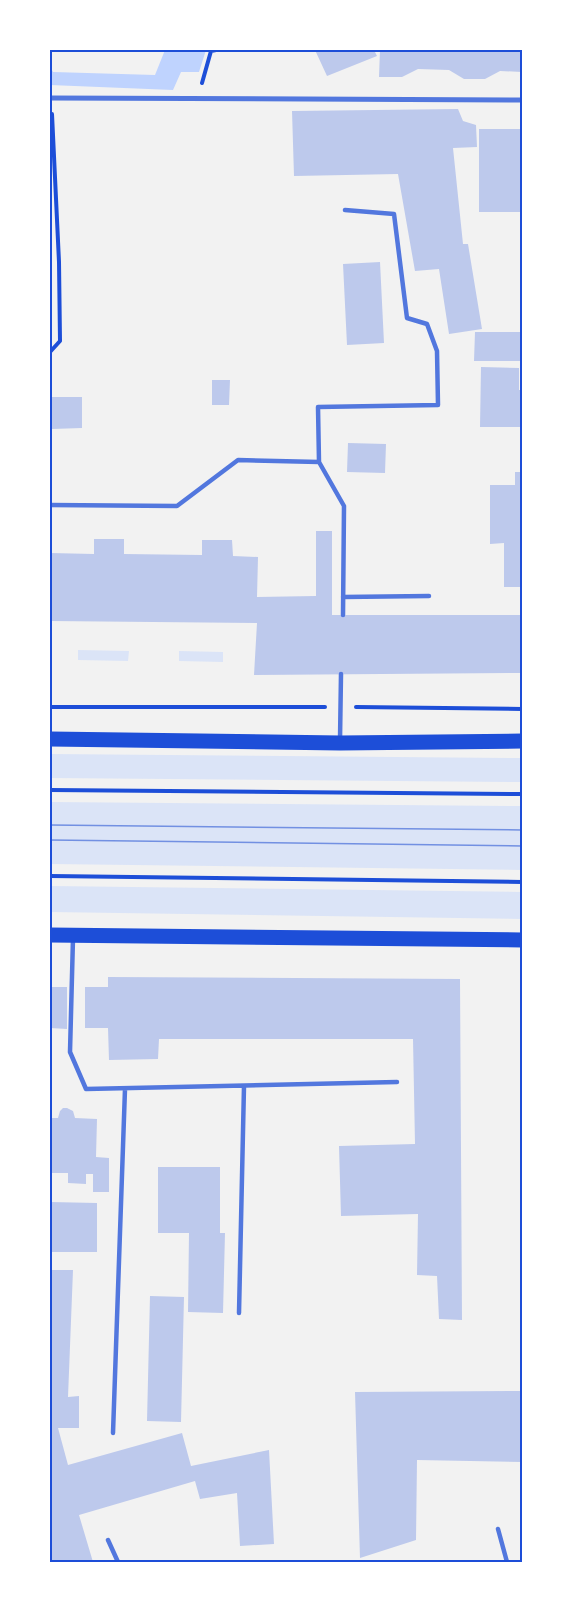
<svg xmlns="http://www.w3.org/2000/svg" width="572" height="1612" viewBox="0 0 572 1612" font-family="Arial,sans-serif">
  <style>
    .green { fill: #dbe4f7 }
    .water { fill: #bfd3fe }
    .building { fill: #bdc9ec }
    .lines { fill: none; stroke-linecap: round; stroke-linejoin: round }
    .path { stroke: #1d4ed8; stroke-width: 4 }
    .service { stroke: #5277de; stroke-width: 4.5 }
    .pedestrian { stroke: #5277de; stroke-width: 5 }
    .primary { stroke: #1d4ed8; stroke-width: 15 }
    .tram { stroke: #7290e2; stroke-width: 1.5 }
    .neatline { fill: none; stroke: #1d4ed8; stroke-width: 2 }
  </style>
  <rect width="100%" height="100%" fill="#f2f2f2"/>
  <path class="green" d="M 78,650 L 129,651 L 128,661 L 78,660 Z
    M 179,651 L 223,652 L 223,662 L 179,661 Z
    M 50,754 L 522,758 L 522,782 L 50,778 Z
    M 50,802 L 522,806 L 522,870 L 50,864 Z
    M 50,886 L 522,892 L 522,919 L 50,912 Z"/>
  <path class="water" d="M 165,50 L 206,50 L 199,72 L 181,72 L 173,90 L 50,85 L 50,66 L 53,72 L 155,75 Z"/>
  <path class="building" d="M 315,50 L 374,50 L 377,56 L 327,76 Z
    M 380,50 L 522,50 L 522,72 L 500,71 L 485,79 L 464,79 L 449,70 L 418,69 L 402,77 L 379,77 Z
    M 458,109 L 463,121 L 476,125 L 477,147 L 453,148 L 463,244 L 468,244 L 482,329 L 449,334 L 439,269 L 415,271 L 398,174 L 294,176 L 292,111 Z
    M 479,129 L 522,129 L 522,212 L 479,212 Z
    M 380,262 L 384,343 L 347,345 L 343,264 Z
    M 475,332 L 522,332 L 522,361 L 474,361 Z
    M 481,367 L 519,368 L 519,390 L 522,390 L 522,427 L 480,427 Z
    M 212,380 L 230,380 L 229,405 L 212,405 Z
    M 52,397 L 82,397 L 82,428 L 52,429 Z
    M 348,443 L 386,444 L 385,473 L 347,472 Z
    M 515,472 L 522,472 L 522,587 L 504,587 L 504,543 L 490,544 L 490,485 L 515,485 Z
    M 316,531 L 332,531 L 332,615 L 522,615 L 522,673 L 254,675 L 257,623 L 50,621 L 50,553 L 94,554 L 94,539 L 124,539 L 124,554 L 202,555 L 202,540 L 232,540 L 233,556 L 258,557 L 257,597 L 316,596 Z
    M 108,977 L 460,979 L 462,1320 L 439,1319 L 437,1276 L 417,1275 L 418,1214 L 341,1216 L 339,1146 L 415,1144 L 413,1039 L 159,1039 L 158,1059 L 109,1060 L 108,1028 L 85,1028 L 85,987 L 108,987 Z
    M 50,987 L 67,987 L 67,1029 L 50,1028 Z
    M 63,1108 L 67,1108 L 73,1111 L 75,1118 L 97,1119 L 96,1157 L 109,1158 L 109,1192 L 93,1192 L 93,1174 L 86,1174 L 86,1184 L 68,1183 L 68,1173 L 50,1173 L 50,1118 L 58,1118 L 60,1111 Z
    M 158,1167 L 220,1167 L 220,1233 L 225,1233 L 223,1313 L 188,1312 L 189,1233 L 158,1233 Z
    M 50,1202 L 97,1203 L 97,1252 L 50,1252 Z
    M 50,1270 L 73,1270 L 68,1397 L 79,1396 L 79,1428 L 58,1428 L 68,1465 L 182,1433 L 191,1466 L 269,1450 L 274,1544 L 240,1546 L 237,1493 L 200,1499 L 195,1481 L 79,1515 L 93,1562 L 50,1562 Z
    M 150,1296 L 184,1297 L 181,1422 L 147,1421 Z
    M 522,1391 L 522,1462 L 417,1460 L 416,1540 L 360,1558 L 355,1392 Z"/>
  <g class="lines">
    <path class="path" d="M 202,83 L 211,51 L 216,50
      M 50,352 L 60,341 L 59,262 L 52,114
      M 50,707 L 325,707
      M 356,707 L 522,709
      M 50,790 L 522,794
      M 50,876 L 522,882"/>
    <path class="service" d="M 319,462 L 318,407 L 438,405 L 437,351 L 427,324 L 407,318 L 394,214 L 345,210
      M 50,505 L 177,506 L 238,460 L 319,462 L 344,506 L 343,615
      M 343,597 L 429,596
      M 340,740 L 341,674
      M 73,938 L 70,1052 L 86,1089 L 397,1082
      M 239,1313 L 244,1086
      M 113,1433 L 125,1089
      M 498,1529 L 507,1562
      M 108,1540 L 118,1562"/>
    <path class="pedestrian" d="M 50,98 L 522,100"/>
    <path class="primary" d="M 50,739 L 340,743 L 522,741
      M 50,935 L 522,940"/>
    <path class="tram" d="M 50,825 L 522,830
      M 50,840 L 522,846"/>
  </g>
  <rect width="572" height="1612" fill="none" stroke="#ffffff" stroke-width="102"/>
  <rect x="51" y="51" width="470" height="1510" class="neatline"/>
</svg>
